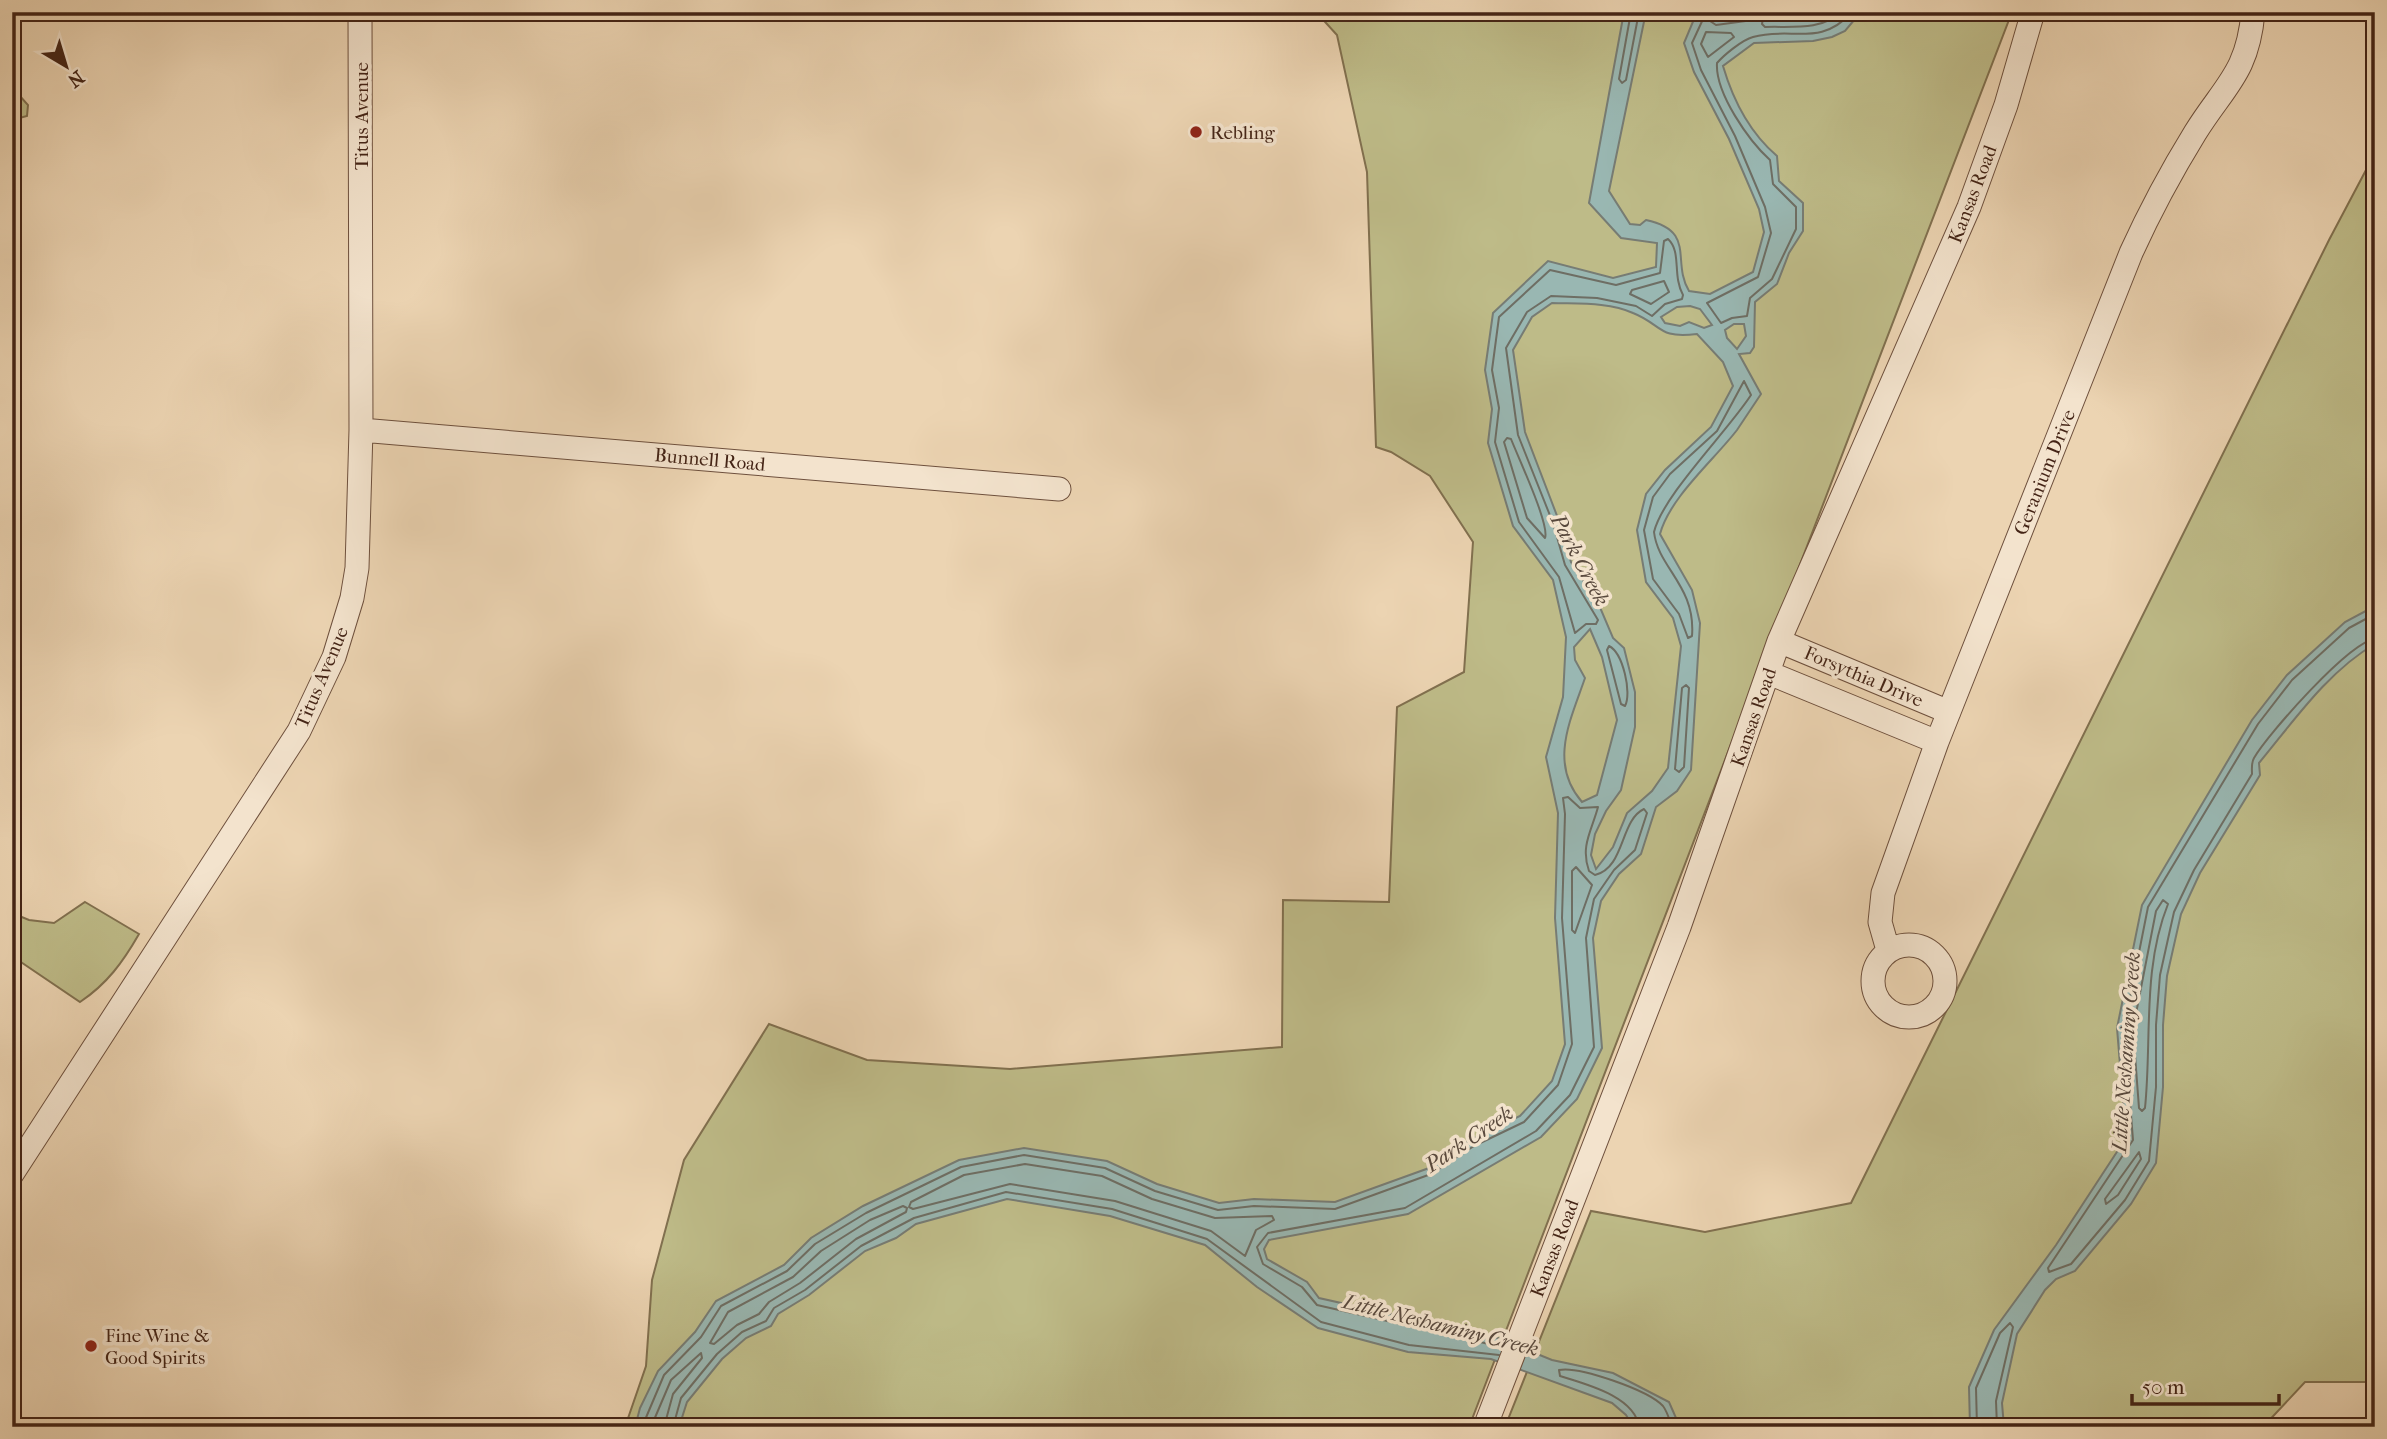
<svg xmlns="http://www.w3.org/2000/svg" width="2387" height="1439" viewBox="0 0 2387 1439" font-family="'IM FELL French Canon',serif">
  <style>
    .green { fill: #bebb88; stroke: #81704f; stroke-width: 2 }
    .water { fill: #99b7b2; stroke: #777c74; stroke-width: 2; fill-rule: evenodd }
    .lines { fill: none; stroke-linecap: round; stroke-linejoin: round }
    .shore { stroke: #6e6e64; stroke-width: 2 }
    .minor-casing { stroke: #6e503d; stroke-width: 25 }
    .minor { stroke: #f3e3cd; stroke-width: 23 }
    .poi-dot { fill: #8f2418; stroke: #f3e3cd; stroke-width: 2.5 }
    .labels { text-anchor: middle; stroke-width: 7; stroke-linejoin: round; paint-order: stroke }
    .street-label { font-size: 19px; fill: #442416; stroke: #f3e3cd }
    .poi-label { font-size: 19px; fill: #442416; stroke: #f3e3cd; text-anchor: start }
    .water-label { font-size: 21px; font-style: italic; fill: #59493d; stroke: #f3e3cd }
  </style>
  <rect width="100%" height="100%" fill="#ecd4b2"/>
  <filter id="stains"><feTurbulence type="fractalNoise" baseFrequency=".00286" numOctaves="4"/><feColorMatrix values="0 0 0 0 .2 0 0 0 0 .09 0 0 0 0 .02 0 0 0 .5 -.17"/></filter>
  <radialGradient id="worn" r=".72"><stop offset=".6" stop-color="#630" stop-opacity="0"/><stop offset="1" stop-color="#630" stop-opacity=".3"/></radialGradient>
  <path class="green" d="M 1316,12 L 2012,12 L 1469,1427 L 625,1427 L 646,1366 L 652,1280 L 684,1160 L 769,1024 L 867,1060 L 1010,1069 L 1282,1047 L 1283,900 L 1389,902 L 1397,707 L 1464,672 L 1473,542 L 1430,476 L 1391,452 L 1376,447 L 1367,172 L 1337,35 Z
    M 12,94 L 19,95 L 28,105 L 27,116 L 12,120 Z
    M 2375,153 L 2375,1382 L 2305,1382 L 2263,1427 L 1505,1427 L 1591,1211 L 1705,1232 L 1851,1203 L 2329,240 Z
    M 85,902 L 139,934 C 123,962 107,984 80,1002 L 12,956 L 12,913 L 29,920 L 54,923 Z"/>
  <path class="water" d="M 1624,12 L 1646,12 L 1609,191 L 1630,224 L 1640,225 L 1646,220 C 1697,231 1671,261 1689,291 L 1710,294 L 1753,272 L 1764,232 L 1759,209 L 1729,139 L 1694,72 L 1684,43 L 1697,12 L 1716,12 L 1716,18 L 1774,12 L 1861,12 L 1845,31 L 1832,37 L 1813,41 L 1754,43 L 1723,66 C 1733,100 1750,133 1777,156 L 1779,181 L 1803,203 L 1803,231 L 1789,253 L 1777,284 L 1755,302 L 1754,347 L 1750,353 L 1739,354 L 1761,394 C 1753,406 1745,418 1737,430 C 1714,460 1670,497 1660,534 L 1692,590 L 1700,623 L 1691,770 L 1677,791 L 1656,807 L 1641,854 L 1619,874 L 1601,901 L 1593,938 L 1602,1048 L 1577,1099 L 1541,1137 L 1408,1214 L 1269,1240 L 1264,1249 L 1267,1259 L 1307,1282 L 1319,1298 L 1498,1338 L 1552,1360 L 1613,1373 L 1669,1402 L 1680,1427 L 1633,1427 L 1626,1415 L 1612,1403 L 1491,1359 L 1408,1352 L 1318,1328 L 1257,1287 L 1205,1245 L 1110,1216 L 1007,1199 L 916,1224 L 896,1238 L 865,1251 L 809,1295 L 778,1314 L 771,1326 L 746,1338 L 722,1359 L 687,1402 L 679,1427 L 635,1427 L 640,1408 L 658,1371 L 695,1332 L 716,1301 L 784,1265 L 811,1238 L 863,1206 L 959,1160 L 1024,1148 L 1107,1161 L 1157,1184 L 1219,1203 L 1254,1199 L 1335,1202 L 1429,1168 L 1470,1140 L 1520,1116 L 1552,1081 L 1565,1044 L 1555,918 L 1558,813 L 1546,757 L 1563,697 L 1566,637 L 1553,580 L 1513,526 L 1488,443 L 1492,409 L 1485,370 L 1493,313 L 1548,261 L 1613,278 L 1656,267 L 1657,243 L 1621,238 L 1589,203 ZM 1552,303 C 1578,304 1609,302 1633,313 C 1663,325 1657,339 1697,334 L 1723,362 L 1733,386 L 1711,427 L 1665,470 L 1646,494 L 1637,530 L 1646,582 L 1673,618 L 1681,646 L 1668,768 L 1652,791 L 1627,813 L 1613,847 L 1596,869 L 1591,855 L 1595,834 L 1606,811 L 1621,790 L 1635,727 L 1635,692 L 1624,648 L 1613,638 L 1599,605 L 1571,562 L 1559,521 L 1525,432 L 1513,350 L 1532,317 ZM 1690,306 L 1700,309 L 1712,325 L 1704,328 L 1689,322 L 1680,326 L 1665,323 L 1661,317 L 1677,307 ZM 1734,324 L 1744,324 L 1746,336 L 1737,349 L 1727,338 L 1725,330 ZM 1590,629 L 1602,657 L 1617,720 L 1597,795 L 1582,802 C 1548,763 1571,719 1585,678 L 1575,660 L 1574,647 Z
    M 2375,606 L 2375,644 C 2328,671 2293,722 2259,763 L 2260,775 L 2200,873 L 2181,914 L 2167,976 L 2163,1025 L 2163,1087 L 2156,1163 L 2131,1204 L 2075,1271 L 2056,1279 L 2045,1290 L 2017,1334 L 2002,1403 L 2004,1427 L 1970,1427 L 1969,1387 L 1994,1330 L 2056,1245 L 2126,1138 L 2117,1028 L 2142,905 L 2252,720 L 2287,675 L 2345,622 Z"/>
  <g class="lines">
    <path class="shore" d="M 1631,12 L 1619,79 L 1622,83 L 1626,80 L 1639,12
      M 1755,12 L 1753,20 L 1716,25 L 1704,17 L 1692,43 L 1701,70 L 1735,136 L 1765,207 L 1771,233 L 1758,277 L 1707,303 L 1721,323 L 1732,318 L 1747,316 L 1750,298 L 1772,279 L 1796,229 L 1796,207 L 1773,184 L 1770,160 C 1749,141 1715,93 1717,63 C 1724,55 1742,40 1753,37 C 1791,26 1820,48 1852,12
      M 1764,12 L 1762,24 L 1765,27 C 1789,26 1823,31 1840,12
      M 1706,32 L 1731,33 L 1734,37 L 1708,57 L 1701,44 Z
      M 1668,239 C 1682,252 1672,275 1683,295 L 1682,299 L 1665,304 L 1652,316 L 1636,306 L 1597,298 L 1551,296 L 1527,312 L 1506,348 L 1518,435 L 1553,523 L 1565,565 L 1598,620 L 1596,624 L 1586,624 L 1575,633 L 1559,577 L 1519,522 L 1495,442 L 1499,408 L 1492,370 L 1499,317 L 1550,270 L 1616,285 L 1660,273 L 1664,241 Z
      M 1664,281 L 1669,292 L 1651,304 L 1630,294 L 1632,290 Z
      M 1744,381 L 1751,395 C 1727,432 1663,495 1654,532 C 1658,568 1696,586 1692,636 L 1688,638 L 1679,614 L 1653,579 L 1644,530 L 1653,497 L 1670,474 L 1717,431 Z
      M 1507,438 L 1511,439 C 1518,457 1550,525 1545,538 L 1527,518 L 1504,442 Z
      M 2375,614 L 2349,628 L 2292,680 L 2258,724 L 2148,907 L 2124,1028 L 2133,1140 L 2048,1268 L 2049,1272 L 2071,1264 L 2125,1200 L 2149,1161 L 2156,1087 L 2156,1025 L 2160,975 L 2174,912 L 2194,870 L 2252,774 C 2252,769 2251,763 2254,758 C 2268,734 2349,642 2375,639
      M 1609,646 C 1623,653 1632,693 1625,706 L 1621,704 L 1607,650 Z
      M 1686,685 L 1689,688 L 1684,767 L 1679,772 L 1675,769 L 1682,688 Z
      M 1576,867 L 1592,885 L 1575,933 L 1572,930 L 1572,871 Z
      M 2163,900 L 2168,904 C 2142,969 2152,1040 2145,1108 L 2142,1111 L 2139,1108 L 2133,1029 L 2156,911 Z
      M 2139,1152 L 2141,1159 L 2118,1195 L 2106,1204 L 2105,1199 Z
      M 1025,1164 L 1102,1176 L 1152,1199 L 1215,1218 L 1272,1216 L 1274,1220 L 1256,1230 L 1245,1256 L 1211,1231 L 1115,1201 L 1010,1184 L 913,1209 L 909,1207 L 911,1202 L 964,1175 Z
      M 903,1206 L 907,1208 L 906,1212 L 856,1239 L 800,1283 L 769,1302 L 759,1314 L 737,1325 L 714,1344 L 710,1343 L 728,1312 L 793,1277 L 821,1251 L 870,1220 Z
      M 642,1427 L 664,1375 L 701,1337 L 721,1306 L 787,1271 L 815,1244 L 866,1213 L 961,1167 L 1024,1155 L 1105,1168 L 1155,1191 L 1218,1210 L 1254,1206 L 1335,1209 L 1431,1174 L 1474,1146 L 1524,1122 L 1558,1085 L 1572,1044 L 1562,918 L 1565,814 L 1563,798 L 1568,797 L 1580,808 L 1598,807 C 1592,830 1580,846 1589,871 L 1595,875 C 1625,868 1620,820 1644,809 L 1647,813 L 1635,850 L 1614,870 L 1594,899 L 1586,938 L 1594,1047 L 1570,1095 L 1536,1131 L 1405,1208 L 1268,1233 L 1257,1247 L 1263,1264 L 1302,1287 L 1317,1305 L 1502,1347
      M 651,1427 L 671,1380 L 701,1353 L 702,1358 L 673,1394 L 664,1427
      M 673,1427 L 681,1398 L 717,1354 L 742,1332 L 766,1321 L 774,1308 L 805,1290 L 861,1246 L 914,1218 L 1006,1192 L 1112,1209 L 1207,1239 L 1321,1322 L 1409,1345 L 1499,1355
      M 1639,1427 C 1635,1396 1585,1384 1560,1376 L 1559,1370 C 1579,1366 1648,1390 1663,1406 C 1667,1411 1670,1421 1672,1427
      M 1977,1427 L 1976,1388 L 2000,1333 L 2010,1323 L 2013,1327 L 1996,1401 L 1997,1427"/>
    <g class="minor-casing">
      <path id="minor" d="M 361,430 L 1059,489
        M 1779,641 L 1949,712
        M 1769,673 L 1937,742
        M1873 981a36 36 0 1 1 72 0a36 36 0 1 1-72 0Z
        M 1888,950 L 1880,922 L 1883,893 L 1937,742 L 2131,253 C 2150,211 2171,172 2195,133 C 2224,86 2248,73 2253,12
        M 12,1174 L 299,731 L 334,657 L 352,598 L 357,568 L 361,430 L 360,12
        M 1485,1427 L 1679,927 L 1779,641 L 1969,207 L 2006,105 L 2033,12"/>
    </g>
    <use href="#minor" class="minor"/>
  </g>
  <g class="poi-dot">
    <circle cx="1196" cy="132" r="7"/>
    <circle cx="91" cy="1346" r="7"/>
  </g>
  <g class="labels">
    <g class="street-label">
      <text transform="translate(361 116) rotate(-90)" y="7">Titus Avenue</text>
      <text transform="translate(1972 194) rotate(-69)" y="7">Kansas Road</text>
      <text transform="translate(710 459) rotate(5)" y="7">Bunnell Road</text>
      <text transform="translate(2044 472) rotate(-68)" y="7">Geranium Drive</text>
      <text transform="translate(1864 676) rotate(23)" y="7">Forsythia Drive</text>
      <text transform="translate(321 677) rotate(-67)" y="7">Titus Avenue</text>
      <text transform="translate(1753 717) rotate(-71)" y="7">Kansas Road</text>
      <text transform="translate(1554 1248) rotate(-69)" y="7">Kansas Road</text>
    </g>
    <g class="poi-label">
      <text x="1210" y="139">Rebling</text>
      <text x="105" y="1342">Fine Wine &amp;<tspan x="105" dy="22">Good Spirits</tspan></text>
    </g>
    <g class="water-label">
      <text transform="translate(1580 560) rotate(62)" y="7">Park Creek</text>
      <text transform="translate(2126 1052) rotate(-86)" y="7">Little Neshaminy Creek</text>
      <text transform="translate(1469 1139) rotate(-34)" y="7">Park Creek</text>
      <text transform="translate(1441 1325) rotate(14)" y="7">Little Neshaminy Creek</text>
    </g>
  </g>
  <rect width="2387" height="1439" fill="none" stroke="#ecd4b2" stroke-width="42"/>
  <rect x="14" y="14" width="2359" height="1411" fill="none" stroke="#442416" stroke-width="3.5"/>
  <rect x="21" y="21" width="2345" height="1397" fill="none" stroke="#442416" stroke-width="2"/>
  <g transform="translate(66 66) rotate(142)" stroke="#f3e3cd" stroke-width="5" paint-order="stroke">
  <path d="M0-5L12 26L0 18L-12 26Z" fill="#442416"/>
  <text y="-10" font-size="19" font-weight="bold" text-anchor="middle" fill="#442416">N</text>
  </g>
  <path d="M2132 1394v10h147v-10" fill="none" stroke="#442416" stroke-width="3.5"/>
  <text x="2142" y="1394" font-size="21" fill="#442416" stroke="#f3e3cd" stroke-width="5" paint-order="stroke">50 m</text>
  <rect width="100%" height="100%" filter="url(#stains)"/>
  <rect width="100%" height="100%" fill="url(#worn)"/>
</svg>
